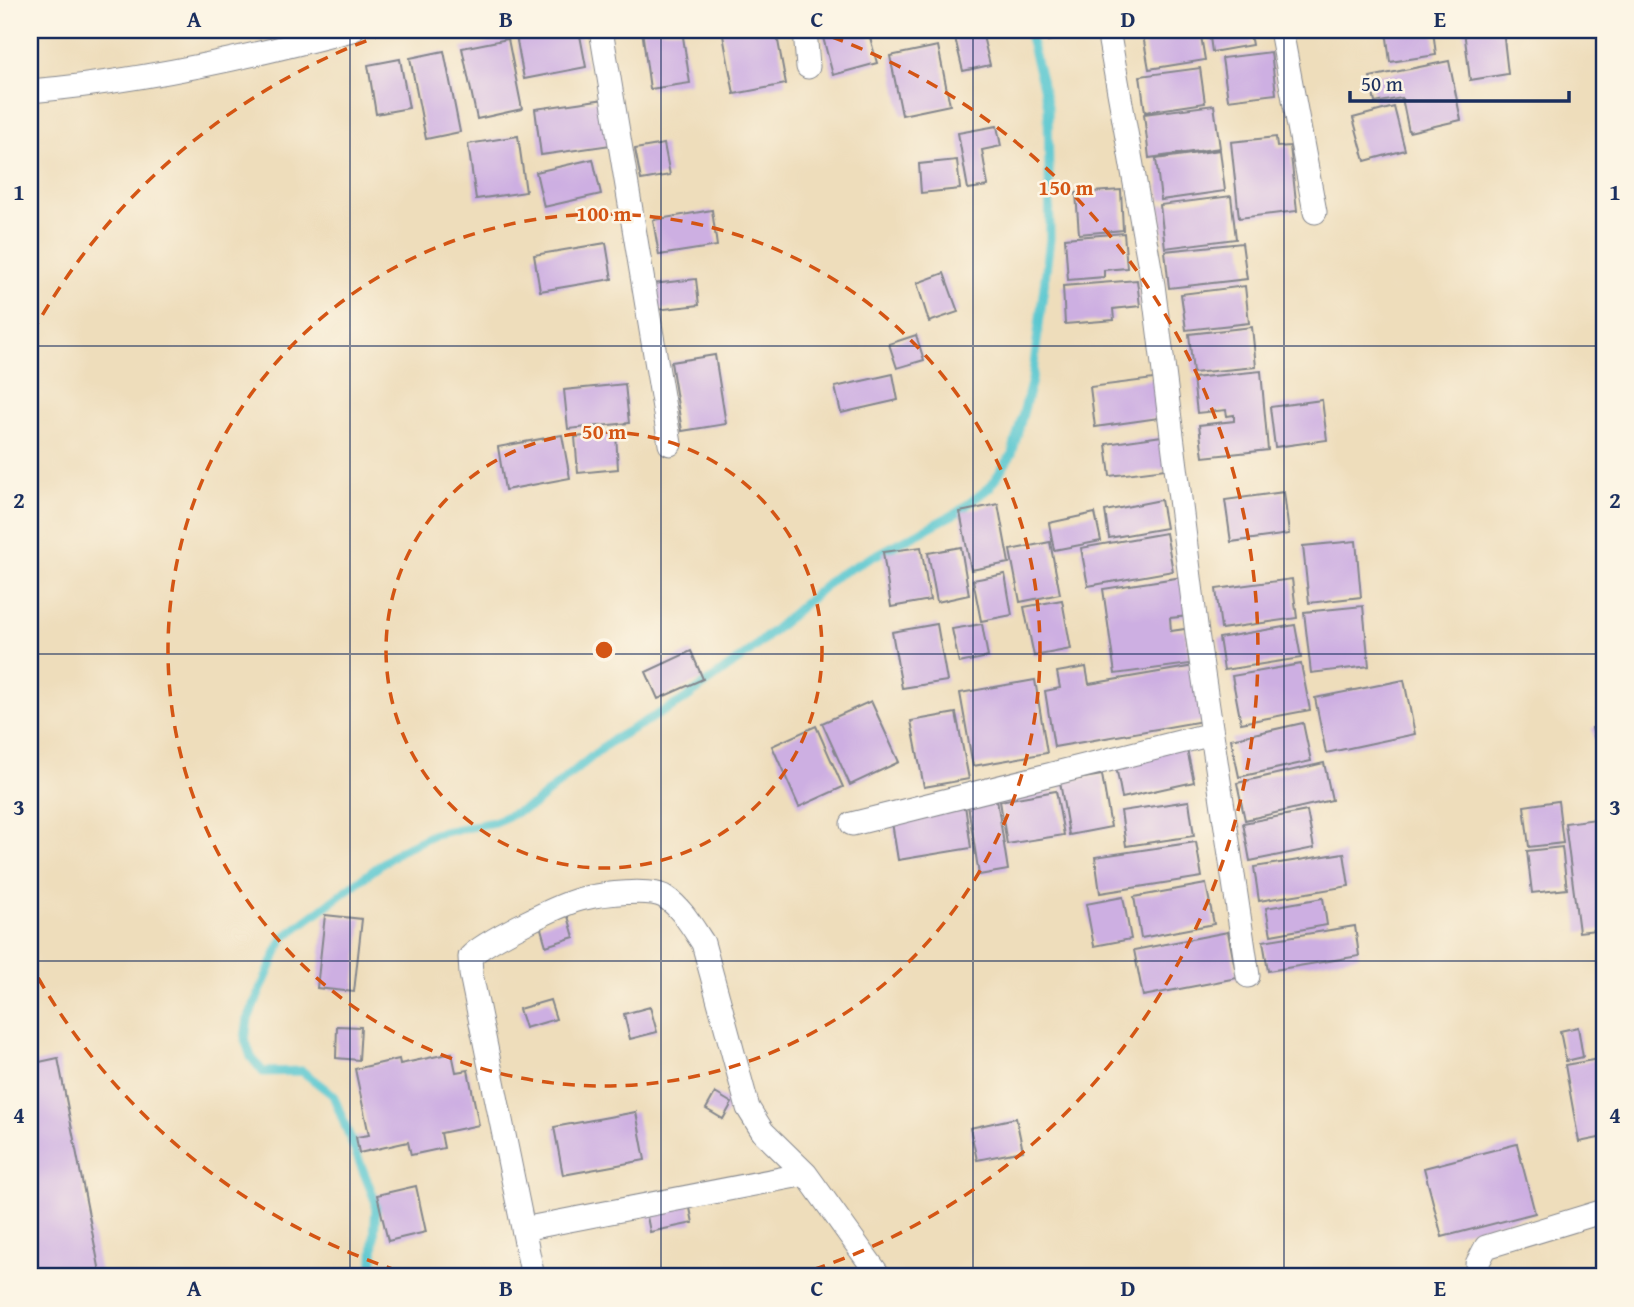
<svg xmlns="http://www.w3.org/2000/svg" width="1634" height="1307" viewBox="0 0 1634 1307" font-family="'Gentium Book Plus',serif">
  <style>
    .lines { fill: none; stroke-linecap: round; stroke-linejoin: round }
    .stream { stroke: #5ac7d0; stroke-width: 9 }
    .building { fill: #cdafe2 }
    .street-casing { stroke: #84868c; stroke-width: 25 }
    .street { stroke: #fff; stroke-width: 23 }
    .grid { fill: none; stroke: #1b2f5e; stroke-width: 2; stroke-opacity: 0.55 }
    .ring { fill: none; stroke: #d45514; stroke-width: 3.5; stroke-dasharray: 12 9 }
    .centre { fill: #d45514; stroke: #fcf5e5; stroke-width: 3.5 }
    .ring-label { font-size: 21px; text-anchor: middle; font-weight: bold; fill: #d45514; stroke: #fcf5e5; stroke-width: 5; stroke-linejoin: round; paint-order: stroke }
    .neatline { fill: none; stroke: #1b2f5e; stroke-width: 2.5 }
    .grid-label { font-size: 23px; text-anchor: middle; font-weight: bold; fill: #1b2f5e }
  </style>
  <rect width="100%" height="100%" fill="#fcf5e5"/>
  <filter id="ink" filterUnits="userSpaceOnUse"><feTurbulence type="fractalNoise" baseFrequency=".0143" numOctaves="2"/><feDisplacementMap in="SourceGraphic" scale="14" xChannelSelector="R" yChannelSelector="G"/><feConvolveMatrix kernelMatrix="1 2 1 2 8 2 1 2 1" color-interpolation-filters="sRGB"/></filter>
  <filter id="wash" filterUnits="userSpaceOnUse"><feTurbulence type="fractalNoise" baseFrequency=".00686" numOctaves="4" result="noise"/><feDisplacementMap in="SourceGraphic" scale="28" xChannelSelector="R" yChannelSelector="G"/><feGaussianBlur stdDeviation="1.57" result="paint"/><feColorMatrix in="noise" values="0 0 0 0 0 0 0 0 0 0 0 0 0 0 0 0 0 1.4 0 .05"/><feComposite in="paint" operator="in"/></filter>
  <g filter="url(#wash)">
    <rect width="100%" height="100%" fill="#edb"/>
    <g class="lines">
      <path class="stream" d="M 372,1277 L 376,1203 L 333,1095 L 302,1071 L 263,1072 L 251,1057 L 245,1039 L 248,1019 L 283,938 L 399,851 L 434,834 L 494,822 L 533,805 L 611,741 L 682,701 L 748,653 L 836,576 L 958,512 L 990,487 L 1012,454 L 1032,380 L 1050,239 L 1048,106 L 1028,30"/>
    </g>
    <g id="blocks">
      <path class="building" d="M 515,30 L 579,30 L 586,67 L 524,79 Z
        M 642,30 L 682,30 L 690,83 L 650,89 Z
        M 722,30 L 776,30 L 786,84 L 734,94 Z
        M 821,30 L 868,30 L 877,63 L 833,75 Z
        M 914,30 L 938,30 L 938,31 L 916,36 Z
        M 1045,30 L 1086,30 L 1087,31 L 1048,41 Z
        M 1142,30 L 1200,30 L 1205,60 L 1149,69 Z
        M 1209,30 L 1265,30 L 1265,31 L 1250,34 L 1252,45 L 1212,52 Z
        M 1386,30 L 1433,30 L 1436,55 L 1390,62 Z
        M 1464,30 L 1503,30 L 1508,74 L 1470,80 Z
        M 982,32 L 990,65 L 963,71 L 955,38 Z
        M 508,39 L 522,109 L 477,119 L 462,48 Z
        M 938,46 L 950,105 L 902,115 L 890,56 Z
        M 444,51 L 460,132 L 426,139 L 410,58 Z
        M 1271,52 L 1276,94 L 1228,100 L 1222,58 Z
        M 400,59 L 409,108 L 376,114 L 368,65 Z
        M 1449,61 L 1461,120 L 1409,132 L 1402,98 L 1375,103 L 1370,77 Z
        M 1200,68 L 1205,103 L 1145,112 L 1140,76 Z
        M 605,99 L 611,145 L 541,155 L 535,109 Z
        M 1214,105 L 1220,148 L 1149,158 L 1144,114 Z
        M 1394,107 L 1405,150 L 1365,161 L 1353,118 Z
        M 997,126 L 1001,146 L 982,150 L 988,186 L 968,189 L 958,133 Z
        M 518,136 L 526,192 L 476,199 L 468,144 Z
        M 1276,137 L 1277,147 L 1290,146 L 1297,211 L 1239,218 L 1231,142 Z
        M 664,144 L 670,175 L 641,180 L 635,149 Z
        M 1220,150 L 1225,191 L 1161,200 L 1156,159 Z
        M 593,159 L 601,194 L 544,207 L 536,172 Z
        M 957,160 L 960,189 L 921,193 L 919,164 Z
        M 1121,190 L 1123,230 L 1079,234 L 1076,193 Z
        M 1231,196 L 1236,239 L 1165,248 L 1160,205 Z
        M 712,210 L 717,246 L 659,255 L 653,220 Z
        M 1124,233 L 1127,268 L 1104,270 L 1104,277 L 1068,280 L 1065,238 Z
        M 606,243 L 612,279 L 540,291 L 534,255 Z
        M 1242,243 L 1247,279 L 1169,288 L 1165,251 Z
        M 944,273 L 958,312 L 929,322 L 917,283 Z
        M 696,279 L 699,305 L 656,310 L 653,284 Z
        M 1137,280 L 1140,306 L 1113,309 L 1114,320 L 1065,324 L 1063,286 Z
        M 1245,286 L 1249,323 L 1186,330 L 1181,294 Z
        M 1252,327 L 1256,367 L 1193,373 L 1189,334 Z
        M 916,335 L 924,360 L 897,368 L 889,344 Z
        M 715,355 L 726,424 L 682,431 L 671,362 Z
        M 1261,371 L 1268,450 L 1203,457 L 1199,425 L 1234,421 L 1234,415 L 1227,416 L 1226,410 L 1197,413 L 1193,378 Z
        M 893,374 L 898,400 L 841,413 L 835,387 Z
        M 1161,378 L 1166,417 L 1095,427 L 1090,387 Z
        M 625,384 L 629,423 L 568,429 L 564,390 Z
        M 1322,400 L 1327,440 L 1275,447 L 1270,407 Z
        M 616,433 L 618,469 L 578,473 L 575,437 Z
        M 562,435 L 570,478 L 505,490 L 498,447 Z
        M 1169,435 L 1174,468 L 1110,476 L 1106,444 Z
        M 1284,492 L 1289,534 L 1231,542 L 1225,500 Z
        M 1161,500 L 1166,528 L 1109,538 L 1105,511 Z
        M 998,504 L 1009,563 L 971,570 L 960,512 Z
        M 1095,513 L 1101,541 L 1054,550 L 1049,523 Z
        M 1166,533 L 1173,571 L 1088,586 L 1081,548 Z
        M 1356,541 L 1361,597 L 1309,603 L 1303,546 Z
        M 1050,542 L 1060,594 L 1020,602 L 1010,550 Z
        M 921,547 L 930,600 L 891,607 L 883,552 Z
        M 961,547 L 969,595 L 937,602 L 928,553 Z
        M 1005,574 L 1012,615 L 981,621 L 973,580 Z
        M 1183,577 L 1189,616 L 1170,618 L 1171,631 L 1185,629 L 1190,664 L 1115,674 L 1103,589 Z
        M 1292,579 L 1297,618 L 1221,629 L 1216,589 Z
        M 1062,600 L 1071,649 L 1034,656 L 1024,607 Z
        M 1363,606 L 1369,666 L 1311,673 L 1304,612 Z
        M 937,624 L 947,681 L 902,688 L 892,632 Z
        M 982,624 L 988,657 L 959,663 L 952,629 Z
        M 1295,625 L 1301,658 L 1224,670 L 1219,638 Z
        M 691,651 L 703,679 L 658,699 L 646,672 Z
        M 1301,664 L 1310,710 L 1241,723 L 1232,676 Z
        M 1194,666 L 1203,721 L 1054,747 L 1045,691 L 1060,688 L 1057,672 L 1086,667 L 1089,684 Z
        M 1035,680 L 1047,753 L 973,766 L 960,693 Z
        M 1404,680 L 1415,734 L 1326,753 L 1315,698 Z
        M 871,701 L 899,762 L 850,785 L 822,723 Z
        M 956,713 L 969,779 L 924,787 L 911,721 Z
        M 1303,723 L 1311,761 L 1239,777 L 1231,739 Z
        M 1604,725 L 1604,772 L 1603,772 L 1592,728 Z
        M 816,726 L 843,787 L 799,807 L 772,746 Z
        M 1186,745 L 1194,782 L 1122,798 L 1115,761 Z
        M 1324,763 L 1332,800 L 1245,820 L 1237,783 Z
        M 1102,775 L 1111,827 L 1069,835 L 1060,782 Z
        M 1056,791 L 1064,835 L 1007,844 L 1000,801 Z
        M 997,800 L 1008,870 L 979,875 L 968,805 Z
        M 1189,801 L 1194,836 L 1126,846 L 1121,811 Z
        M 1558,801 L 1563,843 L 1529,847 L 1524,806 Z
        M 965,805 L 971,848 L 898,860 L 891,816 Z
        M 1307,811 L 1314,848 L 1250,861 L 1243,823 Z
        M 1596,819 L 1604,884 L 1604,929 L 1579,932 L 1565,823 Z
        M 1196,842 L 1202,877 L 1100,893 L 1095,857 Z
        M 1562,847 L 1567,889 L 1532,893 L 1527,851 Z
        M 1344,853 L 1349,886 L 1259,901 L 1254,867 Z
        M 1206,884 L 1214,924 L 1141,938 L 1134,897 Z
        M 1123,897 L 1131,939 L 1094,946 L 1086,904 Z
        M 1323,898 L 1327,925 L 1271,935 L 1266,908 Z
        M 325,915 L 362,919 L 354,992 L 317,988 Z
        M 568,916 L 574,937 L 546,946 L 540,925 Z
        M 1355,926 L 1359,956 L 1268,971 L 1263,941 Z
        M 1228,932 L 1237,978 L 1143,996 L 1134,950 Z
        M 550,1000 L 556,1019 L 525,1028 L 519,1009 Z
        M 650,1007 L 657,1032 L 630,1039 L 624,1014 Z
        M 337,1026 L 361,1027 L 359,1060 L 336,1058 Z
        M 1578,1027 L 1583,1057 L 1566,1061 L 1560,1031 Z
        M 452,1053 L 456,1072 L 468,1070 L 479,1125 L 441,1133 L 444,1148 L 411,1155 L 408,1142 L 359,1153 L 356,1137 L 369,1135 L 355,1069 L 399,1059 L 400,1064 Z
        M 58,1058 L 101,1277 L 30,1277 L 30,1064 Z
        M 1604,1058 L 1604,1137 L 1579,1142 L 1565,1065 Z
        M 715,1093 L 732,1103 L 723,1119 L 706,1109 Z
        M 636,1112 L 645,1160 L 563,1175 L 554,1127 Z
        M 1016,1118 L 1023,1151 L 977,1160 L 970,1128 Z
        M 1517,1144 L 1535,1213 L 1442,1237 L 1424,1168 Z
        M 416,1186 L 426,1232 L 388,1241 L 377,1195 Z
        M 689,1203 L 693,1223 L 650,1232 L 646,1211 Z"/>
    </g>
  </g>
  <g filter="url(#ink)">
    <use href="#blocks" fill-opacity="0" stroke="#84868c" stroke-width="2"/>
    <g class="lines">
      <g class="street-casing">
        <path id="street" d="M 601,30 L 670,444
          M 805,30 L 808,67
          M 1108,30 L 1153,285 L 1197,633 L 1248,976
          M 1281,30 L 1315,212
          M 30,91 C 138,82 247,58 352,30
          M 852,824 L 1212,734
          M 523,1229 L 806,1174
          M 533,1277 L 471,974 L 470,957 C 483,942 564,902 585,898 C 603,894 650,888 665,897 C 681,907 693,928 703,943 L 748,1108 L 763,1132 L 806,1174 L 880,1277
          M 1479,1277 L 1477,1264 L 1486,1247 L 1604,1211"/>
      </g>
      <use href="#street" class="street"/>
    </g>
  </g>
  <path class="grid" d="M 350,30 L 350,1277M 661,30 L 661,1277M 973,30 L 973,1277M 1284,30 L 1284,1277M 30,346 L 1604,346M 30,654 L 1604,654M 30,961 L 1604,961"/>
  <g class="ring">
    <circle cx="604" cy="650" r="218"/>
    <circle cx="604" cy="650" r="436"/>
    <path d="M418 1277A654 654 0 0 1 32 967M32 333A654 654 0 0 1 396 30M812 30A654 654 0 0 1 790 1277"/>
  </g>
  <circle cx="604" cy="650" r="10" class="centre"/>
  <g class="ring-label">
    <text x="1066" y="195">150 m</text>
    <text x="604" y="221">100 m</text>
    <text x="604" y="439">50 m</text>
  </g>
  <rect width="1634" height="1307" fill="none" stroke="#fcf5e5" stroke-width="77"/>
  <path d="M1350 91v10h219v-10" fill="none" stroke="#1b2f5e" stroke-width="3.5"/>
  <text x="1361" y="91" font-size="21" fill="#1b2f5e" stroke="#fcf5e5" stroke-width="5" paint-order="stroke">50 m</text>
  <rect x="38" y="38" width="1558" height="1230" class="neatline"/>
  <g class="grid-label">
    <text x="194" y="27">A</text>
    <text x="506" y="27">B</text>
    <text x="817" y="27">C</text>
    <text x="1128" y="27">D</text>
    <text x="1440" y="27">E</text>
    <text x="19" y="200">1</text>
    <text x="1615" y="200">1</text>
    <text x="19" y="508">2</text>
    <text x="1615" y="508">2</text>
    <text x="19" y="815">3</text>
    <text x="1615" y="815">3</text>
    <text x="19" y="1123">4</text>
    <text x="1615" y="1123">4</text>
    <text x="194" y="1296">A</text>
    <text x="506" y="1296">B</text>
    <text x="817" y="1296">C</text>
    <text x="1128" y="1296">D</text>
    <text x="1440" y="1296">E</text>
  </g>
</svg>
